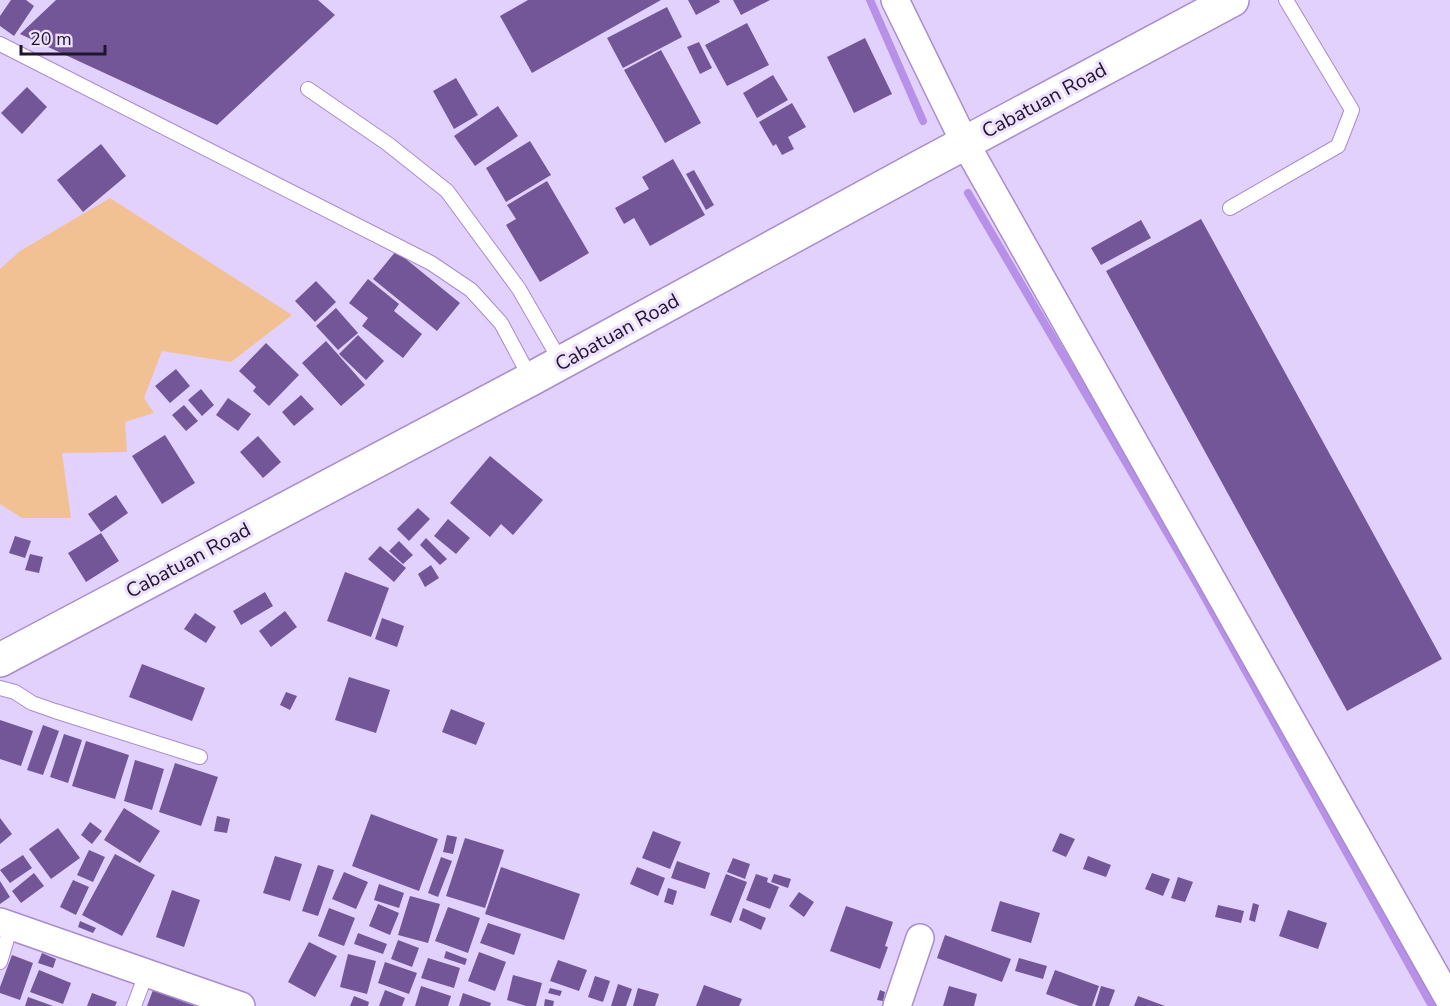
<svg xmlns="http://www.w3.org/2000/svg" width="1450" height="1006" viewBox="0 0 1450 1006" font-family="'Nunito Sans',sans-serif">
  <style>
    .green { fill: #f2c193 }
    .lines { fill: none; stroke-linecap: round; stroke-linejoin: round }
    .stream { stroke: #b790e8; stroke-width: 8 }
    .building { fill: #735697 }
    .service-casing { stroke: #a98bd0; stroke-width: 16 }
    .minor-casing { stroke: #a98bd0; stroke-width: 30 }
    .trunk-casing { stroke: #a98bd0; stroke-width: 36 }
    .service { stroke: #fff; stroke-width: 14 }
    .minor { stroke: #fff; stroke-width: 27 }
    .trunk { stroke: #fff; stroke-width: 33 }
    .labels { text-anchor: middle; stroke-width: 6; stroke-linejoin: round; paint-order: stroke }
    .street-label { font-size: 20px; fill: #20142e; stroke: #ede1ff }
  </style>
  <rect width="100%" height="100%" fill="#e3d1fd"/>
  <path class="green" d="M 110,198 L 292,315 L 231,362 L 162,351 L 144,398 L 154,413 L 125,422 L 127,452 L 62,453 L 71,518 L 22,518 L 0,504 L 0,269 L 20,251 Z"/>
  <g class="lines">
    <path class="stream" d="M 870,0 L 923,121
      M 968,193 L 1199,587 L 1432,1006"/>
  </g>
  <path class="building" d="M 11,0 L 26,0 L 34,6 L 14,36 L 0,26 L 0,16 Z
    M 56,0 L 318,0 L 335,15 L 217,125 L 20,34 Z
    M 528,0 L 661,0 L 532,73 L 500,16 Z
    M 688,0 L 719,0 L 720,2 L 696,15 Z
    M 733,0 L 770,0 L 741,15 Z
    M 667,7 L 682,37 L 623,68 L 607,38 Z
    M 747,23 L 769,65 L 727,86 L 705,45 Z
    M 865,38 L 892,94 L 854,113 L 827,57 Z
    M 699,42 L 712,68 L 700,74 L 687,47 Z
    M 661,50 L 701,123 L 665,143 L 624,70 Z
    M 773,75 L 788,100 L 757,118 L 743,93 Z
    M 456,78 L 478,115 L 454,129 L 433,91 Z
    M 27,87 L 47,107 L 22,134 L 1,113 Z
    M 792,103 L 806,127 L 788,137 L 794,149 L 782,155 L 776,144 L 773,146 L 759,122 Z
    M 498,106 L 518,136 L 475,166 L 454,136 Z
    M 530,141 L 551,175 L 506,202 L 486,168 Z
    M 101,144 L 126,176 L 83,212 L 57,180 Z
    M 673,159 L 705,215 L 650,246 L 634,218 L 624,224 L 615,208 L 649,189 L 642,177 Z
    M 694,170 L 714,205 L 706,210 L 686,174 Z
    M 547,181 L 589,253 L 540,282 L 506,225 L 516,219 L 507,205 Z
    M 1201,219 L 1442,659 L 1347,711 L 1106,271 Z
    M 1141,220 L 1151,238 L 1101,265 L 1091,248 Z
    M 396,251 L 460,303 L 437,331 L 373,279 Z
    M 368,279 L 399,304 L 394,311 L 422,334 L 403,358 L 362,326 L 368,318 L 349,303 Z
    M 316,281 L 336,302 L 315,322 L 295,301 Z
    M 336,308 L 358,333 L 338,350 L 316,326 Z
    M 358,335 L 384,361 L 366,380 L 339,354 Z
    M 326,341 L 365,385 L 341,406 L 302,363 Z
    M 266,343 L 299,375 L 269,406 L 253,391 L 256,387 L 239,371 Z
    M 176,369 L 190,386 L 170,403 L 155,386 Z
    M 201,389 L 214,405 L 202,416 L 188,400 Z
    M 301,395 L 314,409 L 294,426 L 282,412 Z
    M 228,398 L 251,414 L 238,431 L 216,415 Z
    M 184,405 L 198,421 L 186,431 L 172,415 Z
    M 165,435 L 195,483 L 162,504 L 132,456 Z
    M 258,436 L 281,462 L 263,478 L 240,452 Z
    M 490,456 L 543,500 L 513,535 L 501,524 L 490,537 L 450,503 Z
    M 116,495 L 128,513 L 101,532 L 88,514 Z
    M 418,508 L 430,519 L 409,541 L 397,529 Z
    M 448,519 L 470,538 L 456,554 L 434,536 Z
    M 101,533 L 119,561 L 86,582 L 68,553 Z
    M 15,536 L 31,541 L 25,558 L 9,553 Z
    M 426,538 L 447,559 L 440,565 L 420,545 Z
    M 399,541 L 413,555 L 403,564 L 389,551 Z
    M 380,546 L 406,568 L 394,582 L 368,559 Z
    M 30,554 L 43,557 L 39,573 L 25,570 Z
    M 431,565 L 439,578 L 425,587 L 418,574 Z
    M 345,572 L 389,588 L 371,637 L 327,621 Z
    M 265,592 L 273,606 L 241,625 L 233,611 Z
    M 285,611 L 297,627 L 271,647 L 259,631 Z
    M 195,613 L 216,627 L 206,643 L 184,629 Z
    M 382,618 L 404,626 L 397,647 L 375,639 Z
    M 142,664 L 205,688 L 192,721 L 129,697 Z
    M 349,677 L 390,690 L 376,733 L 335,720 Z
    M 286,692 L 297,696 L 290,710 L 280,705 Z
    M 451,709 L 485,723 L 476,745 L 442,732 Z
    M 0,720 L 33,731 L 21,766 L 0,759 Z
    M 43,725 L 59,731 L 43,775 L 27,770 Z
    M 64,734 L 82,740 L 68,783 L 50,777 Z
    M 86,741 L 129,755 L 115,799 L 72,786 Z
    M 135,760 L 164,769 L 152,810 L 124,801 Z
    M 175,763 L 218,777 L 201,826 L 159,812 Z
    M 124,808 L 160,831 L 140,863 L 104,840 Z
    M 371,814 L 438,839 L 419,891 L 352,866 Z
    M 217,816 L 230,819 L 227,833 L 214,831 Z
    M 0,818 L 12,834 L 0,844 Z
    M 90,822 L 102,831 L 92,844 L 81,835 Z
    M 58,828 L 80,858 L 51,879 L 29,849 Z
    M 653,831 L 681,842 L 670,869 L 642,858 Z
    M 1060,833 L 1075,839 L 1066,857 L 1052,851 Z
    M 447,835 L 457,837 L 453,854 L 443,852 Z
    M 465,838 L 504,850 L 485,908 L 446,896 Z
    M 89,850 L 105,857 L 93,882 L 77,875 Z
    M 115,854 L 155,875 L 122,936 L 82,915 Z
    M 23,855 L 32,868 L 10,883 L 0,870 Z
    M 275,856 L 302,864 L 290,901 L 263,893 Z
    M 1088,856 L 1111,865 L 1106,877 L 1083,869 Z
    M 441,857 L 452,861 L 438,897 L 428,893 Z
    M 733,858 L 750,864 L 745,879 L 727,872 Z
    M 677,861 L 710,873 L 705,889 L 671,878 Z
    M 318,865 L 334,870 L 318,916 L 302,911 Z
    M 501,867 L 580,894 L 564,940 L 485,914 Z
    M 637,867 L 665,878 L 658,896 L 630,884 Z
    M 344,872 L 368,882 L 356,909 L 332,899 Z
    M 34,873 L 44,886 L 21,903 L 12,891 Z
    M 1152,873 L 1170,879 L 1163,896 L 1145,889 Z
    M 726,874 L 747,882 L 731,923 L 710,915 Z
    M 756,874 L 768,878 L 767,882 L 779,887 L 770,909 L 746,900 Z
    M 774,874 L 791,879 L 788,888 L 771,882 Z
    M 1178,877 L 1193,882 L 1185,902 L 1171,898 Z
    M 73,880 L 89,887 L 76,915 L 60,907 Z
    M 0,881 L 10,897 L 0,904 Z
    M 379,884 L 404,893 L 399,908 L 374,900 Z
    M 668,888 L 677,891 L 673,905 L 664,902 Z
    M 172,890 L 200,900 L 184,947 L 156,937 Z
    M 799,892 L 814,902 L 804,917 L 789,906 Z
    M 410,896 L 440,904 L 428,943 L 398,935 Z
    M 1000,901 L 1040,913 L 1031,943 L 991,931 Z
    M 1253,903 L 1259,905 L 1255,922 L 1249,920 Z
    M 378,904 L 399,913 L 390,935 L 369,926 Z
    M 1218,905 L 1244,911 L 1241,923 L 1215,917 Z
    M 846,906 L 893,922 L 885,946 L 888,947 L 880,969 L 830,951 Z
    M 448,907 L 480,918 L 468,953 L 435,941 Z
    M 329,908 L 355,918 L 344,946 L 318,936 Z
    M 743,908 L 766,918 L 761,930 L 739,920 Z
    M 1288,910 L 1327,923 L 1318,949 L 1279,936 Z
    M 80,921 L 96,928 L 93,933 L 78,927 Z
    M 488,923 L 521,934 L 514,955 L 480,943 Z
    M 358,933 L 387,944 L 383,954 L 354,944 Z
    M 945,935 L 1011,959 L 1002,982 L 937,958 Z
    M 398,940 L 419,948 L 412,967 L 391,959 Z
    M 309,942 L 337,956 L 315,997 L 288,982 Z
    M 446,951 L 467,959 L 465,965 L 444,958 Z
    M 479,952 L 506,962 L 495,991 L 468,981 Z
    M 42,953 L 56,959 L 53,968 L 38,963 Z
    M 348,954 L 376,961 L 367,994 L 340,987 Z
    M 12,955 L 33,963 L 20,1000 L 0,993 L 0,987 Z
    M 428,958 L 460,968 L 454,988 L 421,978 Z
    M 1019,958 L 1047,966 L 1043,979 L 1015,971 Z
    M 558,960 L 587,970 L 579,991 L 550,981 Z
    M 385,962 L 417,973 L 409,994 L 378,983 Z
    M 39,970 L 71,983 L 63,1004 L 30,992 Z
    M 1055,970 L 1099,986 L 1092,1006 L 1079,1006 L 1046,994 Z
    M 513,975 L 542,983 L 536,1006 L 526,1006 L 507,1000 Z
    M 595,976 L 610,981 L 603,1002 L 588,997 Z
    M 618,984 L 632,989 L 626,1006 L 611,1006 Z
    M 704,985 L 742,999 L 739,1006 L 696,1006 Z
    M 421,986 L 451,996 L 448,1006 L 415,1006 Z
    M 949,986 L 977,994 L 974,1006 L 943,1006 Z
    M 1101,986 L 1115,990 L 1109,1006 L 1095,1006 Z
    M 550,988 L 562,991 L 560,996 L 548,993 Z
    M 638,988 L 659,994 L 655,1006 L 633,1006 Z
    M 153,990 L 195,1006 L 147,1006 Z
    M 385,990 L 405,998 L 402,1006 L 379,1006 Z
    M 880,990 L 885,992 L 883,1001 L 877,1000 Z
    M 92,993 L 117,1002 L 115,1006 L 87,1006 Z
    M 463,993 L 491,1003 L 490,1006 L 459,1006 Z
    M 354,996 L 369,1002 L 368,1006 L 350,1006 Z
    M 1138,996 L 1165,1006 L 1134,1006 Z
    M 28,997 L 53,1006 L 25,1006 Z
    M 545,999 L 554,1001 L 553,1006 L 544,1006 Z"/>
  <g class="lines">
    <g class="service-casing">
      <path id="service" d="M 0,44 L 431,263 L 471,290 L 501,323 L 531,379
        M 308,89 L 388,144 L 447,191 L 519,289 L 561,362
        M 1230,208 L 1338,146 L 1352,110 L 1286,0
        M 0,688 L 15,692 L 32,703 L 55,711 L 200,757
        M 0,962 L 11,926
        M 134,1006 L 146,974"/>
    </g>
    <g class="minor-casing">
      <path id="minor" d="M 895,0 L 965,143 L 1450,1001
        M 0,922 L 241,1006
        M 897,1006 L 920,938"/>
    </g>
    <g class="trunk-casing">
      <path id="trunk" d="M 0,660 L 531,379 L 920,167 L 1232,0"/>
    </g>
    <use href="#service" class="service"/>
    <use href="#minor" class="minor"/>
    <use href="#trunk" class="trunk"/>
  </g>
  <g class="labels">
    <g class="street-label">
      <text transform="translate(1044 100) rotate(-28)" y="7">Cabatuan Road</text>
      <text transform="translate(617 332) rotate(-29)" y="7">Cabatuan Road</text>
      <text transform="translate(188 560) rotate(-28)" y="7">Cabatuan Road</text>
    </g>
  </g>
  <path d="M21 45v9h84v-9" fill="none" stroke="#20142e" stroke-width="3"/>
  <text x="30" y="45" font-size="18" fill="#20142e" stroke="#ede1ff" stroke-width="4.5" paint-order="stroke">20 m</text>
</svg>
